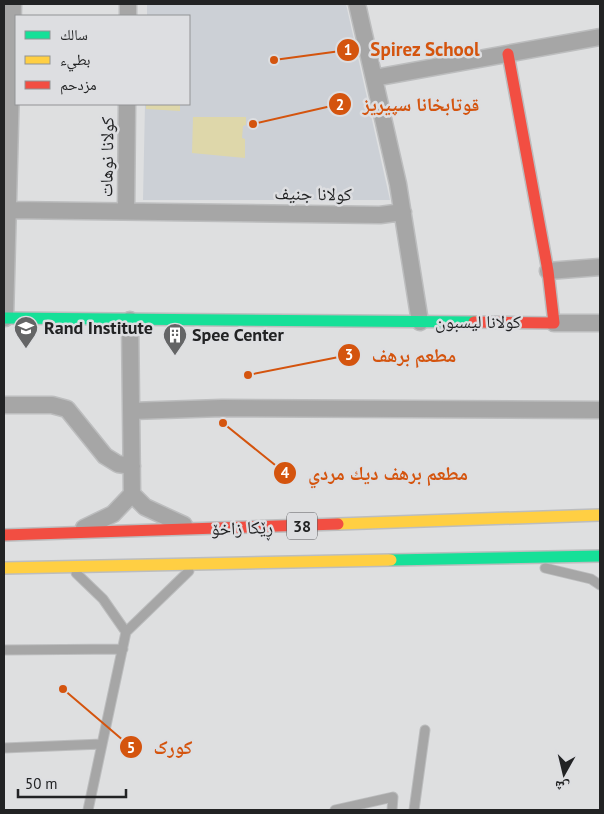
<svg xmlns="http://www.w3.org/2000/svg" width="604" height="814" viewBox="0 0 604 814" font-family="'PT Sans','Noto Naskh Arabic',sans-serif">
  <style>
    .built { fill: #ccd0d6 }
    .green { fill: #ded7aa }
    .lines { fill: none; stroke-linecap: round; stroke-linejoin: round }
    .lane-casing { stroke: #bcbdbe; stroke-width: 11 }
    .street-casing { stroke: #bcbdbe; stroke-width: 19 }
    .fast-casing { stroke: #bcbdbe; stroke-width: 14 }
    .slow-casing { stroke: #bcbdbe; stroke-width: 14 }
    .jam-casing { stroke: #bcbdbe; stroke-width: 14 }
    .lane { stroke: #a6a6a6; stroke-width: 9 }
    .street { stroke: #a6a6a6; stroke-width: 16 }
    .fast { stroke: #16e098; stroke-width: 11 }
    .slow { stroke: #ffcf43; stroke-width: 11 }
    .jam { stroke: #f24e42; stroke-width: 11 }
    .labels { text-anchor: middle; stroke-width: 5; stroke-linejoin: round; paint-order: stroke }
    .shield { fill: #dddee1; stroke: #5a5b5d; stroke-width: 1 }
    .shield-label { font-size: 16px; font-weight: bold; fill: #222324 }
    .street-label { font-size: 18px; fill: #222324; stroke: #dddee1 }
    .poi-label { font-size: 18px; font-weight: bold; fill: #222324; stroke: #dddee1; text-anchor: start }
    .leader { fill: none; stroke: #d4540e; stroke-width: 2 }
    .callout-dot { fill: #d4540e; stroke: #dddee1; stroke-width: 2 }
    .mark-label { font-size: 15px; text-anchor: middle; font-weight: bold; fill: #fff }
    .callout-label { font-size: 19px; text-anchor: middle; font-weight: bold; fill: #d4540e; stroke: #dddee1; stroke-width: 5; stroke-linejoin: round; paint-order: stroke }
  </style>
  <rect width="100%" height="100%" fill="#dedfe0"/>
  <path class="built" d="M 147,4 L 346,4 L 390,200 L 143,200 L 145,104 L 189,104 L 189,16 L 147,16 Z"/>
  <path class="green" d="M 146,104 L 180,104 L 180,111 L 146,109 Z
    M 193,117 L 246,117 L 246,125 L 243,126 L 242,138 L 245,139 L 245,158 L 192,153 Z"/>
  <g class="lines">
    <g class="lane-casing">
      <path id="lane" d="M 545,568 L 591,579 L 600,585
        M 76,573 L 103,599 L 126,632
        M 4,650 L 123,649
        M 4,748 L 102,744
        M 88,810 L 126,632 L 189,571
        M 335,810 L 393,797 L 392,810
        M 414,810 L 425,730"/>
    </g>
    <g class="street-casing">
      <path id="street" d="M 357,4 L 398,184 L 420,322
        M 128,16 L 128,4
        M 374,78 L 600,37
        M 9,210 L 380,215 L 403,212
        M 126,211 L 127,104
        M 548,271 L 600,267
        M 5,318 L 13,4
        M 130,320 L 132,494 L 145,507 L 184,525
        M 554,323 L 600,323
        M 4,405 L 52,405 L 67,409 L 105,456 L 118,464 L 132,466
        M 131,411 L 222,408 L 600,410
        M 84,528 L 113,514 L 132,494"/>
    </g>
    <g class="fast-casing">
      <path id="fast" d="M 4,318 L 474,322
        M 391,560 L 600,556"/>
    </g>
    <g class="slow-casing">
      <path id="slow" d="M 338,524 L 600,515
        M 4,568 L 391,560"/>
    </g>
    <g class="jam-casing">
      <path id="jam" d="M 474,322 L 554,323 L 548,271 L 508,54
        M 4,535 L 338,524"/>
    </g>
    <use href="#lane" class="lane"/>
    <use href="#street" class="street"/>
    <use href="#fast" class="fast"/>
    <use href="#slow" class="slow"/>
    <use href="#jam" class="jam"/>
  </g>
  <defs>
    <g id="university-pin" transform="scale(1.25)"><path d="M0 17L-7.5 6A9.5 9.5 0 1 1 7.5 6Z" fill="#646566" stroke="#dddee1"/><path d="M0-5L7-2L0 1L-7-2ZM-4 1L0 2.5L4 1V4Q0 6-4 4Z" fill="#fff"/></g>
    <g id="building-pin" transform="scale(1.25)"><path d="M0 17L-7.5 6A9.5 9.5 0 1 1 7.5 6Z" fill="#646566" stroke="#dddee1"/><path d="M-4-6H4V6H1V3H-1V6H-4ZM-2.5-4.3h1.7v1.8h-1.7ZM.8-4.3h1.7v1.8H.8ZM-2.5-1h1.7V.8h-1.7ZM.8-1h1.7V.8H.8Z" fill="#fff"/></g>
  </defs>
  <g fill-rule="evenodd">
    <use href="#university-pin" x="26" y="328"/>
    <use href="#building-pin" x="175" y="335"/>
  </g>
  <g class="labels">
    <rect class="shield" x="287" y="512.5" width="30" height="27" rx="4"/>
    <g class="shield-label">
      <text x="302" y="532">38</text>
    </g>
    <g class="street-label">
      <text transform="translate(107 157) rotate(-89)" y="6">كولانا نوهات</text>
      <text transform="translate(313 194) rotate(1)" y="6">كولانا جنيف</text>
      <text x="478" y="328">كولانا ليسبون</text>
      <text transform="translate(242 528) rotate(-2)" y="6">ڕێکا زاخۆ</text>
    </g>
    <g class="poi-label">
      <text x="44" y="334">Rand Institute</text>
      <text x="192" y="341">Spee Center</text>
    </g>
  </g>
  <path class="leader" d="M274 60L348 50M253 124L340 104M248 375L349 355M223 423L285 473M63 689L131 747"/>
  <g class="callout-dot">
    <circle cx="274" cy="60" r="5"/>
    <circle cx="253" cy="124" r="5"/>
    <circle cx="248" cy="375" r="5"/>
    <circle cx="223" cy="423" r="5"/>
    <circle cx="63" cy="689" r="5"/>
    <circle cx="348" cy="50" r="12"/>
    <circle cx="340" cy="104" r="12"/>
    <circle cx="349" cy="355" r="12"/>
    <circle cx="285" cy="473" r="12"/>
    <circle cx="131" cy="747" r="12"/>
  </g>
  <g class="mark-label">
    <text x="348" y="55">1</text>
    <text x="340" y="110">2</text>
    <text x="349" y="360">3</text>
    <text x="285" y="478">4</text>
    <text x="131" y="753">5</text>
  </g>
  <g class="callout-label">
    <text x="425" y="56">Spirez School</text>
    <text x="421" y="111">قوتابخانا سپيريز</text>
    <text x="414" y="362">مطعم برهف</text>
    <text x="388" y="480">مطعم برهف ديك مردي</text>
    <text x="173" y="754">کورک</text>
  </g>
  <rect width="604" height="814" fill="none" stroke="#222324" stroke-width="10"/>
  <rect x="15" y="15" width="175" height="90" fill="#dddee1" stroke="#929395"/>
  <rect x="25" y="31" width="25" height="8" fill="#16e098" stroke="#929395"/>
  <text x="60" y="40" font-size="15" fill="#222324">سالك</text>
  <rect x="25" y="56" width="25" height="8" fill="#ffcf43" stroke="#929395"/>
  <text x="60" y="65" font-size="15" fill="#222324">بطيء</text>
  <rect x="25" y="81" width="25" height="8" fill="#f24e42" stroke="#929395"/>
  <text x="60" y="90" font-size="15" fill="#222324">مزدحم</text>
  <g transform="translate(564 774) rotate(188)" stroke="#dddee1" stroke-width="4" paint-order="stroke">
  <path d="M0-4L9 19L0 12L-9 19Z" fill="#222324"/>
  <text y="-8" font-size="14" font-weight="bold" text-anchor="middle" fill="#222324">ش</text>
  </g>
  <path d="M18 789v8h108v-8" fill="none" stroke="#222324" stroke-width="2.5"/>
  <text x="25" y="789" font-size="15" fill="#222324" stroke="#dddee1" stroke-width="4" paint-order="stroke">50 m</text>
</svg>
